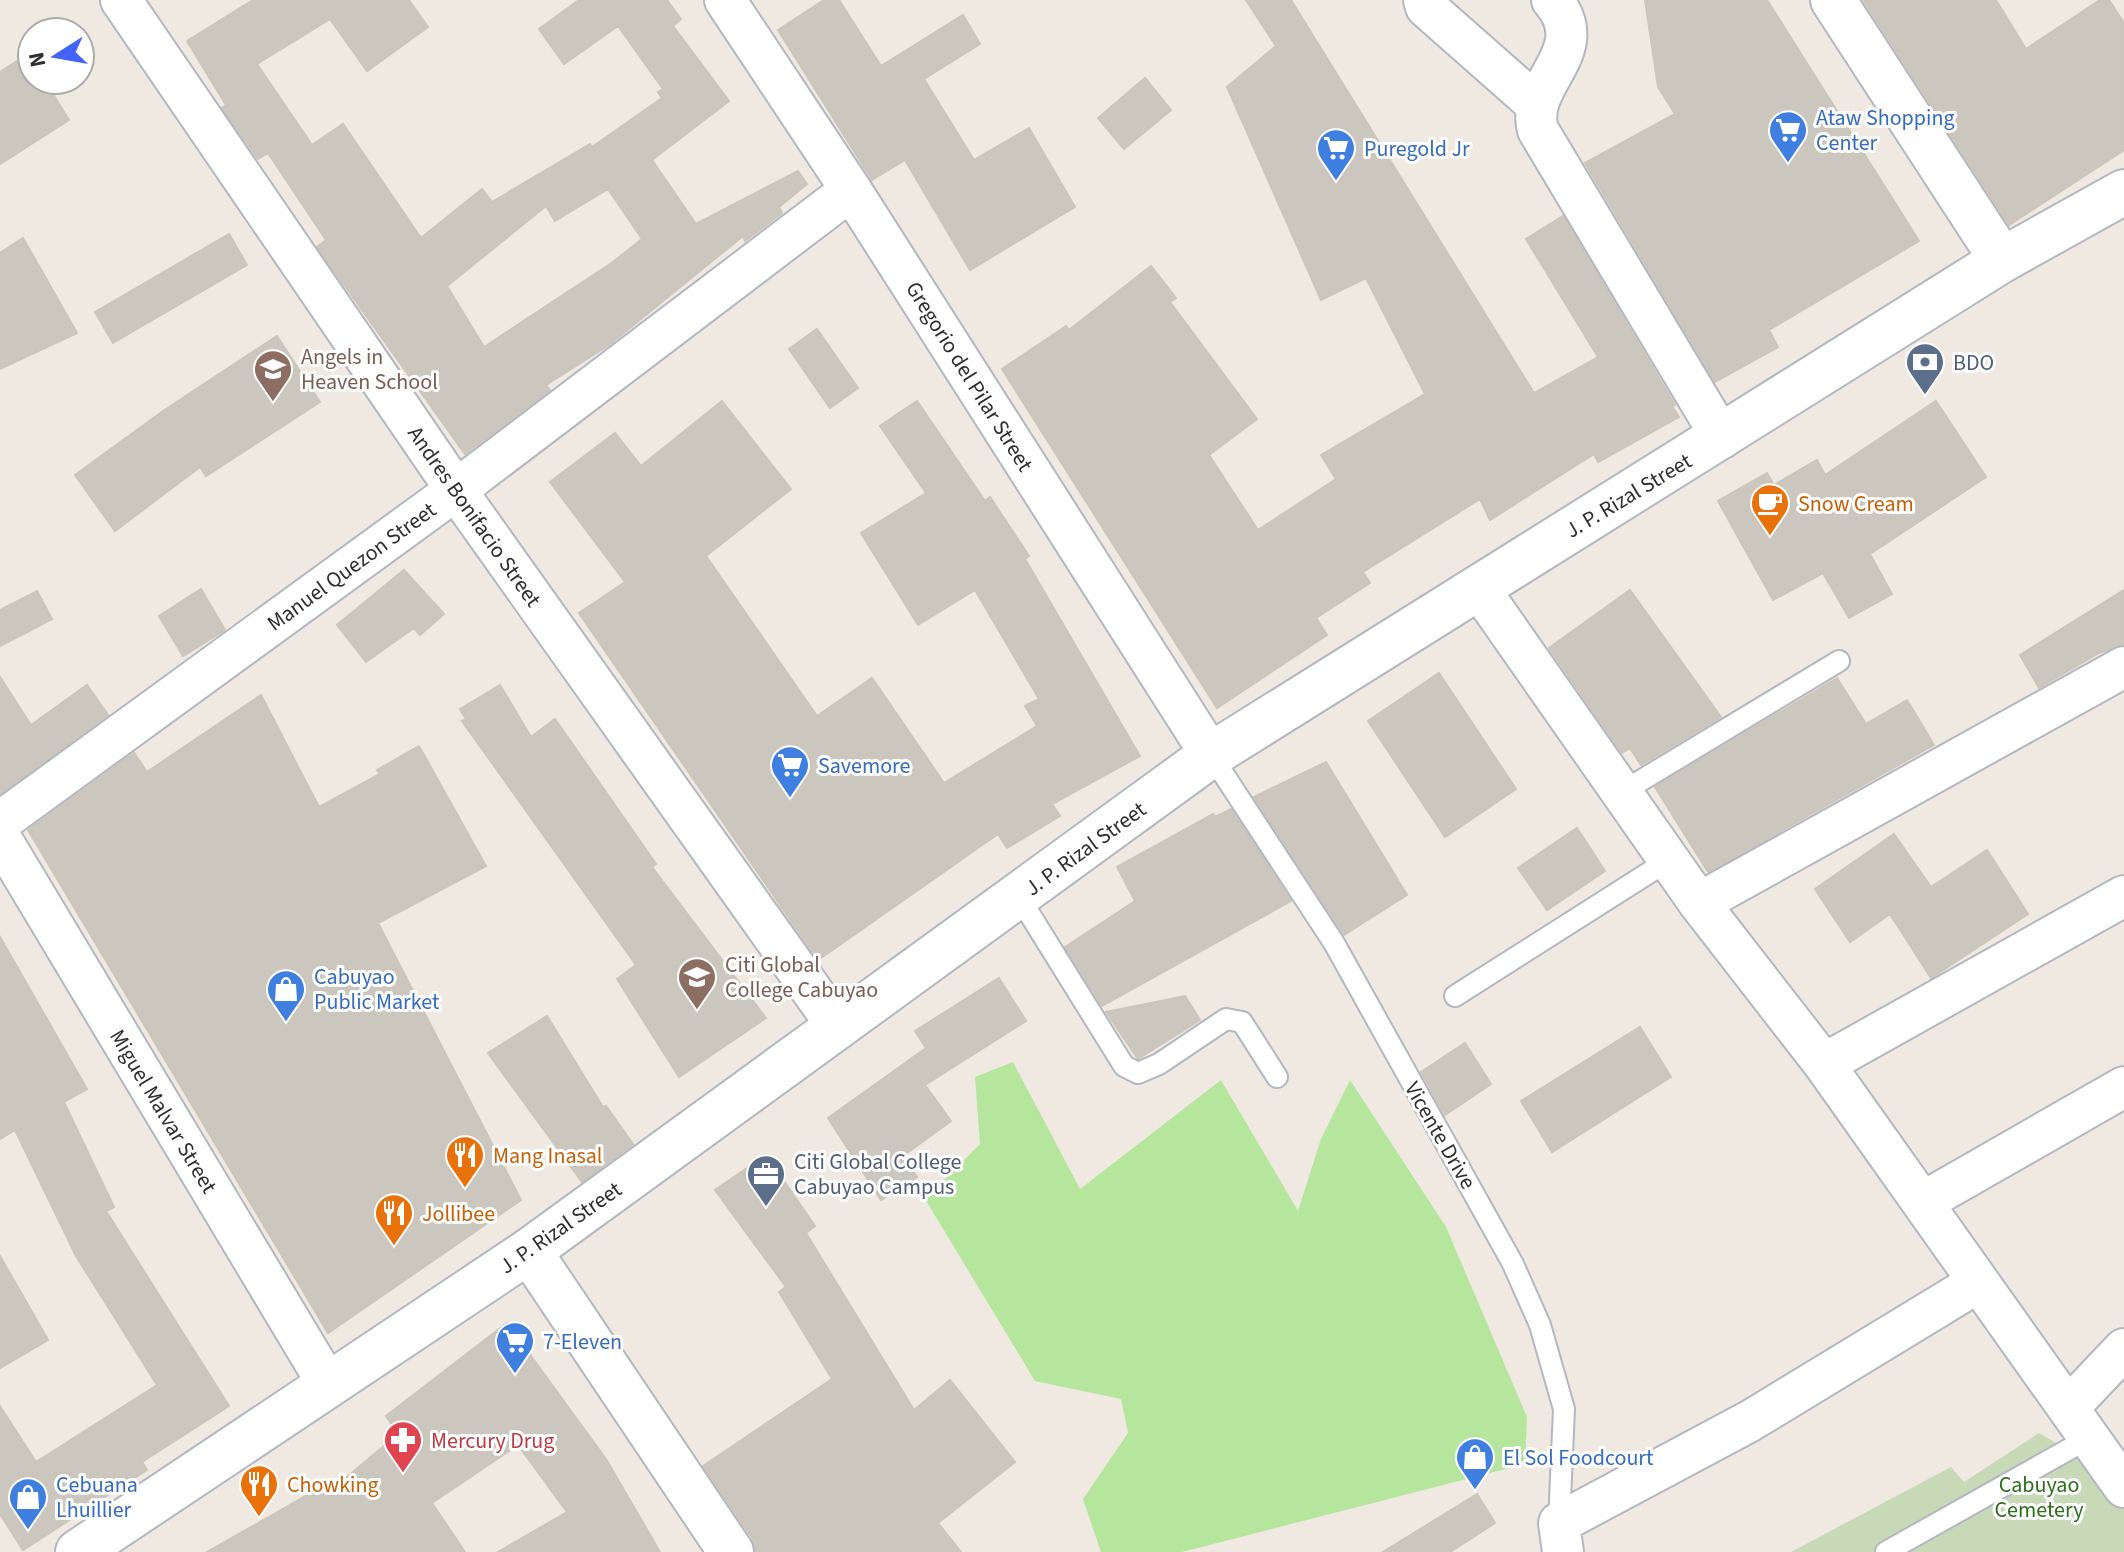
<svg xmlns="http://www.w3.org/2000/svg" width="2124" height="1552" viewBox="0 0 2124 1552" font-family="'Source Sans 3',sans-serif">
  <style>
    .green { fill: #b6e59e }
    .cemetery { fill: #c8d9b8 }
    .building { fill: #cbc7bf; stroke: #cbc5ba; stroke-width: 2; fill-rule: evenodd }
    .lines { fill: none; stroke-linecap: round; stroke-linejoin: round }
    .service-casing { stroke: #b4b7c1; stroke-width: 24 }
    .minor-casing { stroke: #b4b7c1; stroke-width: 44 }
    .tertiary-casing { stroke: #b4b7c1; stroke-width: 48 }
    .secondary-casing { stroke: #b4b7c1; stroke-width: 48 }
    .service { stroke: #fff; stroke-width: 20 }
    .minor { stroke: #fff; stroke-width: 40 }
    .tertiary { stroke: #fff; stroke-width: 44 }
    .secondary { stroke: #fff; stroke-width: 44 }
    .labels { text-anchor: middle; stroke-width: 6; stroke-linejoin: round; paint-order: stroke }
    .shop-label { font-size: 22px; fill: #366cbe; stroke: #fff; text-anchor: start }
    .education-label { font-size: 22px; fill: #785e54; stroke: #fff; text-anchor: start }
    .service-label { font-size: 22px; fill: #4e5e75; stroke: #fff; text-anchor: start }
    .street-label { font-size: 22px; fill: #2e2e2e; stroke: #fff }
    .food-label { font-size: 22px; fill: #c56008; stroke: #fff; text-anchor: start }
    .health-label { font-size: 22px; fill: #be3a42; stroke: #fff; text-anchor: start }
    .park-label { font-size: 22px; fill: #2c6e1b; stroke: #fff }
  </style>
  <rect width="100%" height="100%" fill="#efe9e1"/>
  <path class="green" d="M 1013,1062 L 1080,1189 L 1221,1080 L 1298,1211 L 1321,1139 L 1350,1080 L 1446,1227 L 1527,1417 L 1525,1464 L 1182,1552 L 1101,1552 L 1083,1499 L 1128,1433 L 1121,1399 L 1035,1381 L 925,1199 L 980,1144 L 975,1077 Z"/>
  <path class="cemetery" d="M 2039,1433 L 2120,1481 L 2124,1477 L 2124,1552 L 1791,1552 L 1951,1467 L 1964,1482 Z"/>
  <path class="building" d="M 253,0 L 409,0 L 428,27 L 367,71 L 330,19 L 257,64 L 312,145 L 343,124 L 421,238 L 482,189 L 492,202 L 590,144 L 592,147 L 662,98 L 658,92 L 663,89 L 618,26 L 564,64 L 539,29 L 579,0 L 667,0 L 681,19 L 673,26 L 729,101 L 652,160 L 696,224 L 798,171 L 807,184 L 779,207 L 782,213 L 745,241 L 743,236 L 609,345 L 546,385 L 550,390 L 465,454 L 317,247 L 326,240 L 268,153 L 258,159 L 222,108 L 226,105 L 187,41 ZM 608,189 L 642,239 L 613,262 L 484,347 L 447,286 L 546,206 L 555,221 Z
    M 824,0 L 839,0 L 881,66 L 963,15 L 980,44 L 924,79 L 974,160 L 1029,128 L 1075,207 L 970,270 L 905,160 L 872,180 L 778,30 Z
    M 1246,0 L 1291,0 L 1534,393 L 1598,357 L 1526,239 L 1563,216 L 1675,405 L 1672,406 L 1679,417 L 1598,462 L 1594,454 L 1490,520 L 1480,499 L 1363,572 L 1370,583 L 1316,618 L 1327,635 L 1217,708 L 1002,369 L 1066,326 L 1069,330 L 1151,266 L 1176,298 L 1170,302 L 1257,419 L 1209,455 L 1258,530 L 1336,479 L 1321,455 L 1425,394 L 1366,278 L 1321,300 L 1227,87 L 1276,46 Z
    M 1645,0 L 1767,0 L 1919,241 L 1769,330 L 1778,347 L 1715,382 L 1585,163 L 1675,114 L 1658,87 Z
    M 1863,0 L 1996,0 L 2026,49 L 2100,0 L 2109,0 L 2124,23 L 2124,150 L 2009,225 Z
    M 28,54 L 32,60 L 32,80 L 44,80 L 69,120 L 0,164 L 0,72 Z
    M 1145,78 L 1171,110 L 1124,149 L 1098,118 Z
    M 229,234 L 247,265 L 113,343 L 95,312 Z
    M 23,238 L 77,333 L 0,369 L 0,253 Z
    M 817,329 L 858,388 L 830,408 L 789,349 Z
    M 277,336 L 320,402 L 206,476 L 200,467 L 115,531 L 75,475 L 163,411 Z
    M 722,401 L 791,489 L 706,556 L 817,716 L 872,678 L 944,783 L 1037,726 L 1025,706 L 1039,699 L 975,590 L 918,625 L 861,533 L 926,493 L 880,426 L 917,401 L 985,501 L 990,497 L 1029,556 L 1025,559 L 1140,756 L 1052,804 L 1060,816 L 1007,848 L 998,834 L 818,960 L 579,613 L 625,582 L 550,482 L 615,433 L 641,466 Z
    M 1936,401 L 1986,477 L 1870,554 L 1892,594 L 1849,618 L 1823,573 L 1773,600 L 1718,501 L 1767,473 L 1774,485 L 1817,460 L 1825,475 Z
    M 404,570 L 444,614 L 420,635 L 414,628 L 366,662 L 337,625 Z
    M 201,589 L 225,630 L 183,656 L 159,616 Z
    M 1630,590 L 1721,717 L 1641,765 L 1630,748 L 1622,753 L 1549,648 Z
    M 2124,590 L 2124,644 L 2099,653 L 2039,688 L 2020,655 Z
    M 37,591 L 52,619 L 0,646 L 0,610 Z
    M 1439,673 L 1516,789 L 1445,837 L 1368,721 Z
    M 0,677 L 31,725 L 87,685 L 108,715 L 0,794 Z
    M 1837,678 L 1866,724 L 1907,700 L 1934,745 L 1708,872 L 1655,787 Z
    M 500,685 L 531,737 L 555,719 L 656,864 L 652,867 L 766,1018 L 679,1077 L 617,979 L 636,965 L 462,721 L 466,719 L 460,709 Z
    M 261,695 L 319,807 L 380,774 L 377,770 L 419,746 L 486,866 L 378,923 L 521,1200 L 328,1333 L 28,830 L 134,753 L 147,772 Z
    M 1326,762 L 1407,895 L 1344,935 L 1254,797 Z
    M 1231,809 L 1291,901 L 1102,1006 L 1065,947 L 1135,901 L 1117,867 L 1213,814 L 1215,817 Z
    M 1577,828 L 1605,871 L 1547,910 L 1518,868 Z
    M 1894,834 L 1931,887 L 1987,850 L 2028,914 L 1931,978 L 1890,914 L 1850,942 L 1815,889 Z
    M 0,937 L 87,1089 L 64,1102 L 114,1207 L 106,1211 L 229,1406 L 142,1462 L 147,1470 L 23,1550 L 0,1514 L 0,1406 L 36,1462 L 157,1385 L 76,1256 L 15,1130 L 0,1139 Z
    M 999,978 L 1026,1021 L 925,1085 L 951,1121 L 903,1156 L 917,1177 L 881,1200 L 828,1118 L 926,1048 L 915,1031 Z
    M 1185,996 L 1200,1020 L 1138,1059 L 1106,1012 Z
    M 547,1016 L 603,1107 L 606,1106 L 633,1144 L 582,1182 L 488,1053 Z
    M 1640,1027 L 1671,1077 L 1552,1152 L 1521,1101 Z
    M 1465,1043 L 1491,1084 L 1445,1115 L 1421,1072 Z
    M 766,1155 L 815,1226 L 806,1233 L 914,1410 L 950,1380 L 1015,1462 L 938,1523 L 961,1552 L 756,1552 L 752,1538 L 703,1466 L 832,1379 L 779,1292 L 786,1287 L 715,1190 Z
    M 0,1256 L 48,1340 L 0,1368 Z
    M 507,1323 L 606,1459 L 660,1552 L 498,1552 L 567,1512 L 518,1445 L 432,1503 L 465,1552 L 207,1552 L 332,1481 L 335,1487 L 398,1434 L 386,1416 Z
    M 1477,1494 L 1495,1523 L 1450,1552 L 1383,1552 Z"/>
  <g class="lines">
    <g class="service-casing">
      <path id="service" d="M 1211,755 L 1334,943 L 1513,1264 L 1540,1325 L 1564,1409 L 1559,1523
        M 1622,792 L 1839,661
        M 1019,897 L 1124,1066 L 1138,1073 L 1159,1064 L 1226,1019 L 1242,1022 L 1277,1077
        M 1455,996 L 1669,860
        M 1886,1552 L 2089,1438"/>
    </g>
    <g class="minor-casing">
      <path id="minor" d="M 121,0 L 456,490 L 837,1026
        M 725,0 L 851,190 L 1211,755
        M 1424,0 L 1426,7 L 1536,104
        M 1552,0 C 1596,51 1524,83 1538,130 L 1722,438
        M 1478,587 L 1699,903 L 1824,1064 L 2124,1487
        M 0,822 L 456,490 L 851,190
        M 0,837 L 329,1386
        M 1699,903 L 2124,667
        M 1824,1064 L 2124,896
        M 1923,1202 L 2124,1087
        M 2068,1408 L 2124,1349
        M 1563,1552 L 1559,1523 L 1750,1421 L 1977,1283"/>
    </g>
    <g class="tertiary-casing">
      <path id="tertiary" d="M 1833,0 L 2002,260
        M 529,1251 L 731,1552"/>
    </g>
    <g class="secondary-casing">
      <path id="secondary" d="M 78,1552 L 529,1251 L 1211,755 L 2002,260 L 2124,192"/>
    </g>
    <use href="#service" class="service"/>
    <use href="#minor" class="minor"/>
    <use href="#tertiary" class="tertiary"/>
    <use href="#secondary" class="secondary"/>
  </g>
  <defs>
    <g id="supermarket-pin" transform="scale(2)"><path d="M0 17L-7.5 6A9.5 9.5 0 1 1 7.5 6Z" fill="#3f7fe0" stroke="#fff"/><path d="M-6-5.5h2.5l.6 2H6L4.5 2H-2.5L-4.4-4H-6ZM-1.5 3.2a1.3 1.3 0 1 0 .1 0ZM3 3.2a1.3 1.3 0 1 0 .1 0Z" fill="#fff"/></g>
    <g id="bank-pin" transform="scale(2)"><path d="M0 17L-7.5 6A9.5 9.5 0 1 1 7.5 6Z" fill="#5c6f8a" stroke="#fff"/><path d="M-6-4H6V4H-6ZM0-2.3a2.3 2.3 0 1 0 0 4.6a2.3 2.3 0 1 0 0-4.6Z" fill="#fff"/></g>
    <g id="school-pin" transform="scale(2)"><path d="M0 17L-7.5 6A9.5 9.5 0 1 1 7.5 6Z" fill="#8d6e63" stroke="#fff"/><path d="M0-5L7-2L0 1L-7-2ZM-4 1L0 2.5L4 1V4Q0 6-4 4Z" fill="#fff"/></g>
    <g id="cafe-pin" transform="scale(2)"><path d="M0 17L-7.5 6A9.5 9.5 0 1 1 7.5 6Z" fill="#e8710a" stroke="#fff"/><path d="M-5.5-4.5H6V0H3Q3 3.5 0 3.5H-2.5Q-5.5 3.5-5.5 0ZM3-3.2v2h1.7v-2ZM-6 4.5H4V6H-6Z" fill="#fff"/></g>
    <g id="university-pin" transform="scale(2)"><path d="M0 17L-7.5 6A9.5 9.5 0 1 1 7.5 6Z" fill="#8d6e63" stroke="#fff"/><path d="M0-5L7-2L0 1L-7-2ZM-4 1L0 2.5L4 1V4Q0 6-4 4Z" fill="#fff"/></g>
    <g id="shop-pin" transform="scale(2)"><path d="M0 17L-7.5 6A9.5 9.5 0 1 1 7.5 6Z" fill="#3f7fe0" stroke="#fff"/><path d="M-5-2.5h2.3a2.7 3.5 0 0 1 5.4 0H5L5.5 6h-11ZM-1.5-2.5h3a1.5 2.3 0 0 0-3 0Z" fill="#fff"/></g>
    <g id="restaurant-pin" transform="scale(2)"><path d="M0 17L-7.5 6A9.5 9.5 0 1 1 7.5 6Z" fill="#e8710a" stroke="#fff"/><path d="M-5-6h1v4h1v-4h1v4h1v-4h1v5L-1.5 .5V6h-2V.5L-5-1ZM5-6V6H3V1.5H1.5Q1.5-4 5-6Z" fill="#fff"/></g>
    <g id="office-pin" transform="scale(2)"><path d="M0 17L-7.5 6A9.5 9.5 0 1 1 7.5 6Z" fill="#5c6f8a" stroke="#fff"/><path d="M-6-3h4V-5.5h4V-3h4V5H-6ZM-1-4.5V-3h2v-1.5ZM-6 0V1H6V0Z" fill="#fff"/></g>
    <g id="pharmacy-pin" transform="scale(2)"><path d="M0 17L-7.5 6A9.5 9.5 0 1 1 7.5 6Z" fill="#e0444e" stroke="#fff"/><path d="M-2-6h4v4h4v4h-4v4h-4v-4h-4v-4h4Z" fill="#fff"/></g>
  </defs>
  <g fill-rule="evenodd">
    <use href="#supermarket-pin" x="1788" y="130"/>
    <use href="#supermarket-pin" x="1336" y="148"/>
    <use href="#bank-pin" x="1925" y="362"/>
    <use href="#school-pin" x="273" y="369"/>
    <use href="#cafe-pin" x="1770" y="503"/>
    <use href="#supermarket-pin" x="790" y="765"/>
    <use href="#university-pin" x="697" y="977"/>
    <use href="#shop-pin" x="286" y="989"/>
    <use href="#restaurant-pin" x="465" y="1155"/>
    <use href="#office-pin" x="766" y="1174"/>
    <use href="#restaurant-pin" x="394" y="1213"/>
    <use href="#supermarket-pin" x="515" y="1341"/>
    <use href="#pharmacy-pin" x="403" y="1440"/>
    <use href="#shop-pin" x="1475" y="1457"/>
    <use href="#restaurant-pin" x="259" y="1484"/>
    <use href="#shop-pin" x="28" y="1497"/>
  </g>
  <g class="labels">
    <g class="shop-label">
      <text x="1816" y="125">Ataw Shopping<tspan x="1816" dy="25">Center</tspan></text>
      <text x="1364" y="156">Puregold Jr</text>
      <text x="818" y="773">Savemore</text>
      <text x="314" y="984">Cabuyao<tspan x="314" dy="25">Public Market</tspan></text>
      <text x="543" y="1349">7-Eleven</text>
      <text x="1503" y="1465">El Sol Foodcourt</text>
      <text x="56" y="1492">Cebuana<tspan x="56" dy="25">Lhuillier</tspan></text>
    </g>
    <g class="education-label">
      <text x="301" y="364">Angels in<tspan x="301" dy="25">Heaven School</tspan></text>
      <text x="725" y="972">Citi Global<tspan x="725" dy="25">College Cabuyao</tspan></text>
    </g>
    <g class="service-label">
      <text x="1953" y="370">BDO</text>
      <text x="794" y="1169">Citi Global College<tspan x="794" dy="25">Cabuyao Campus</tspan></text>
    </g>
    <g class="street-label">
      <text transform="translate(970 376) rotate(58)" y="8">Gregorio del Pilar Street</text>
      <text transform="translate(1628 495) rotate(-31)" y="8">J. P. Rizal Street</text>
      <text transform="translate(475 516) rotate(55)" y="8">Andres Bonifacio Street</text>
      <text transform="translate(351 566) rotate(-36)" y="8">Manuel Quezon Street</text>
      <text transform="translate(1085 848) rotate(-36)" y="8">J. P. Rizal Street</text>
      <text transform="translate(164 1111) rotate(59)" y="8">Miguel Malvar Street</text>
      <text transform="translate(1441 1135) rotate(60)" y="8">Vicente Drive</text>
      <text transform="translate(560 1227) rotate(-35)" y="8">J. P. Rizal Street</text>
    </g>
    <g class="food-label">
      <text x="1798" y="511">Snow Cream</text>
      <text x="493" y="1163">Mang Inasal</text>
      <text x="422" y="1221">Jollibee</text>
      <text x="287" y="1492">Chowking</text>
    </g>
    <g class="health-label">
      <text x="431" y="1448">Mercury Drug</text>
    </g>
    <g class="park-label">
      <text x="2039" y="1492">Cabuyao<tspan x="2039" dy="25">Cemetery</tspan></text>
    </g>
  </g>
  <g transform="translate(56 56) rotate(259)"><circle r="38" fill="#ffffff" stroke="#ababab" stroke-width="2"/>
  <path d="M0-6L14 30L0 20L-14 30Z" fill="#4264fb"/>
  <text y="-12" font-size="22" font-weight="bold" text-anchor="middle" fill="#2e2e2e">N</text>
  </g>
</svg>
